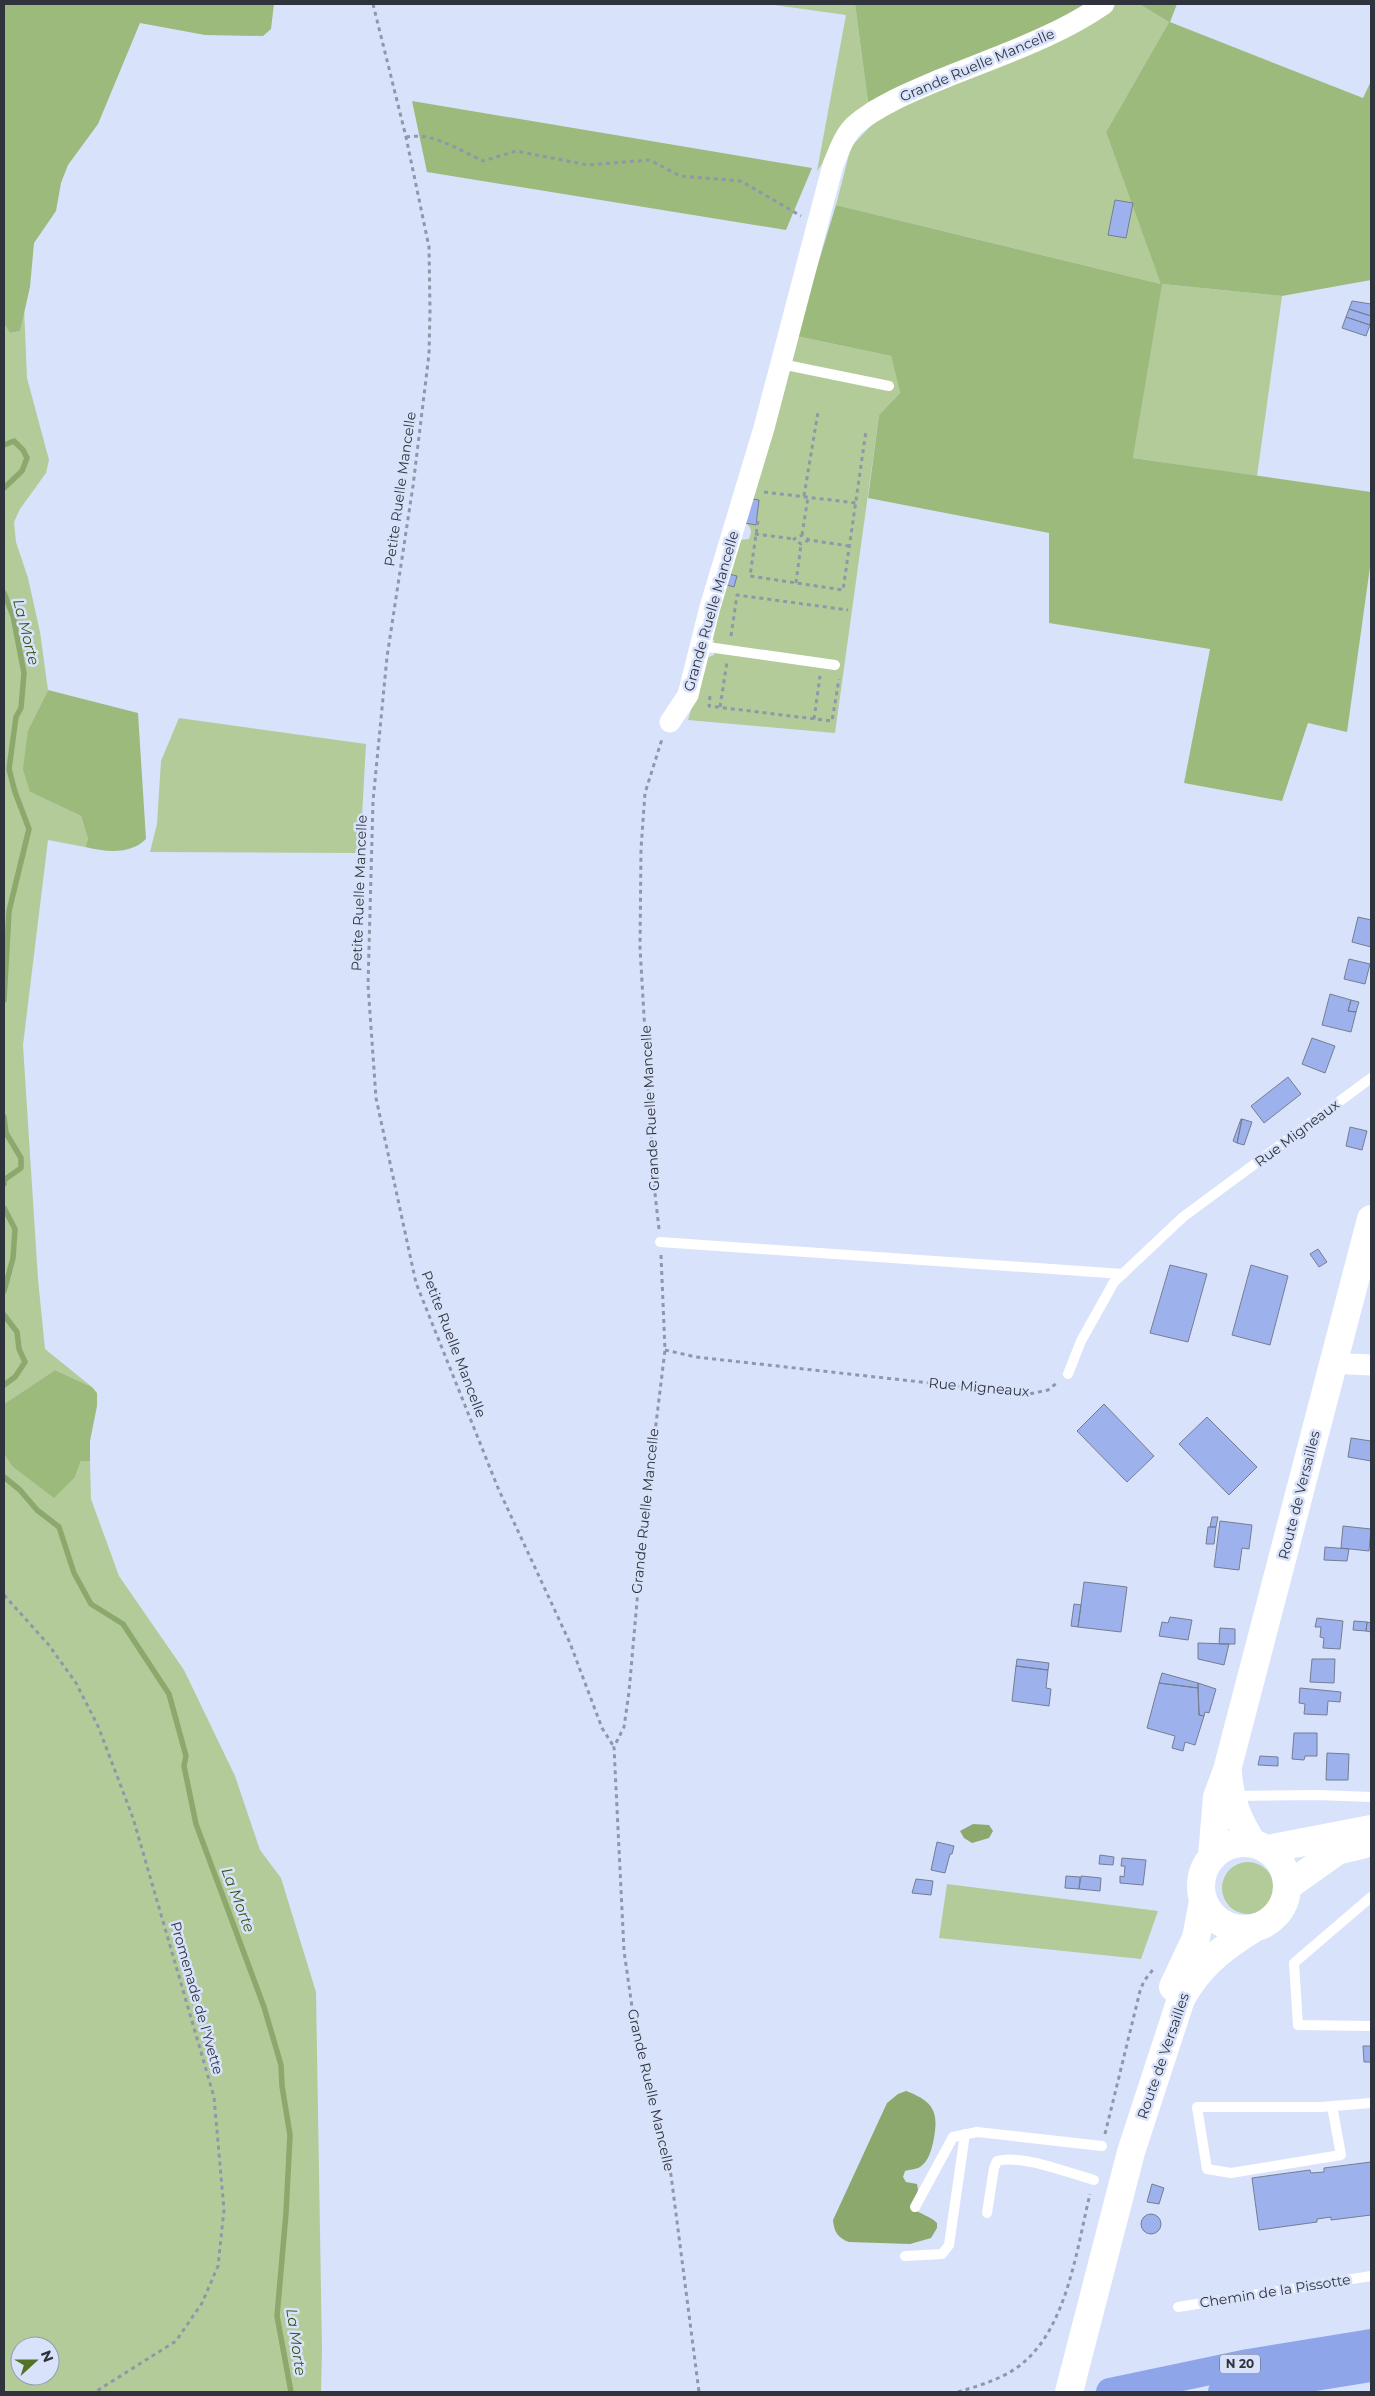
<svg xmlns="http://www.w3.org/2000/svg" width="1375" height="2396" viewBox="0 0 1375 2396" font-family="Montserrat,sans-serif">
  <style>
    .green { fill: #b3cb99; fill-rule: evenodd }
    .forest { fill: #9dba7d }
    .water { fill: #8ca86c }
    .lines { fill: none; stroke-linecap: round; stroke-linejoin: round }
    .stream { stroke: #8ca86c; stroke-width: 5.5 }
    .building { fill: #9db2ed; stroke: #757d93 }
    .path { stroke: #9097a9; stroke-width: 3; stroke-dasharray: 4 4; stroke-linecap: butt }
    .lane { stroke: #fff; stroke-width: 10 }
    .street { stroke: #fff; stroke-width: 21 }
    .secondary { stroke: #fff; stroke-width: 28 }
    .highway { stroke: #8fa5e9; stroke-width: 28 }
    .labels { text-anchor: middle; stroke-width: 5; stroke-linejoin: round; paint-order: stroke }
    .shield { fill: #d9e2fb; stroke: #626875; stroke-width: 1 }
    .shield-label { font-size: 12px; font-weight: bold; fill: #2f333c }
    .street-label { font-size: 14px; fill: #2f333c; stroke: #d9e2fb }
    .water-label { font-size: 15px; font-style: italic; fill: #3b5514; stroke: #d9e2fb }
  </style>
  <rect width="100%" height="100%" fill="#d9e2fb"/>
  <path class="green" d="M 767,4 L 855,4 L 868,102 L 817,171 L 846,15 Z
    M 1111,4 L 1139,4 L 1169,22 L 1106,132 L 1162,284 L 1282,296 L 1257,476 L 1133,458 L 1161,284 L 836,205 L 851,147 L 878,118 Z
    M 24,307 L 27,378 L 49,460 L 46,473 L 20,509 L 14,522 L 16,542 L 28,578 L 40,632 L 48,690 L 28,730 L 30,792 L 81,816 L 88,839 L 85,847 L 48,840 L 23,1045 L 38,1279 L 45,1349 L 92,1387 L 55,1370 L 4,1404 L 4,324 L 10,333 L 20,331 Z
    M 796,336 L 891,356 L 900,393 L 879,415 L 835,733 L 688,720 L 706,658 L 714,655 L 714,640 L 710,639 L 740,540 L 749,539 C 752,532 752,527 745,523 Z
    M 179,718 L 366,744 L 360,853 L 150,852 L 157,824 L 161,761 Z
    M 4,1454 L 12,1466 L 75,1477 L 81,1461 L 90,1461 L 91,1499 L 119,1576 L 184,1670 L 235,1776 L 260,1850 L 281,1878 L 316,1992 L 322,2350 L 321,2392 L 4,2392 ZM 20,2346 L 50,2346 L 50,2376 L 20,2376 Z
    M1222 1888a26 26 0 1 1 52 0a26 26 0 1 1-52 0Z
    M 947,1884 L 1158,1911 L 1141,1959 L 939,1938 Z"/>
  <path class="forest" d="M 4,4 L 274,4 L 271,29 L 263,36 L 205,35 L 140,23 L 98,124 L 68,165 L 61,183 L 56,211 L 34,243 L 30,287 L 20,331 L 10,333 L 4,324 Z
    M 855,4 L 1096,4 L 1065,21 L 868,102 Z
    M 1139,4 L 1177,4 L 1170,22 L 1363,98 L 1371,81 L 1371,280 L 1282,296 L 1162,284 L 1133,458 L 1371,492 L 1371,560 L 1347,732 L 1308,723 L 1282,801 L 1184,783 L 1210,649 L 1049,623 L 1049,533 L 868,498 L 879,415 L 900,393 L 891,356 L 796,336 L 836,205 L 1161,284 L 1106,132 L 1169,22 Z
    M 412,101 L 812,168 L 786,230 L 427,172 Z
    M 48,690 L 138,713 L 146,839 C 130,855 106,852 85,847 L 88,839 L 81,816 L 30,792 L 23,769 L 28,730 Z
    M 55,1370 L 92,1387 L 97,1393 L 97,1406 L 90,1441 L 90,1461 L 81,1461 L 75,1477 L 54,1498 L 12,1466 L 4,1454 L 4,1404 Z"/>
  <path class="water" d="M 973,1824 L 989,1825 L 993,1831 L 989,1838 L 972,1843 L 964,1838 L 960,1831 Z
    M 906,2091 C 936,2102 939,2114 933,2143 C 931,2151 928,2162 920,2167 C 915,2170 910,2169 905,2171 L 903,2177 L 906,2182 L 917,2184 L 918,2190 L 912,2208 C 920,2214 930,2216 937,2223 L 937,2228 L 931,2238 L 910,2244 L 849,2242 C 838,2238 834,2232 833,2220 L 887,2103 L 898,2094 Z"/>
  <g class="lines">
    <path class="stream" d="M 4,445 L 14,441 L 23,450 L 27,458 L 22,471 L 4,488
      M 4,593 L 13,616 L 24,673 L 21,708 L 16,717 L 9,769 L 15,792 L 29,829 L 9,911 L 4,1000
      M 4,1117 L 6,1133 L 21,1158 L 21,1168 L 4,1180 L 4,1184
      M 4,1208 L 15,1229 L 13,1258 L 4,1291
      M 4,1315 L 17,1332 L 19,1349 L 25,1362 L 15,1377 L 4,1385
      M 4,1477 L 20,1490 L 37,1510 L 59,1527 L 74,1573 L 91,1604 L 123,1624 L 169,1694 L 186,1756 L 184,1766 L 196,1824 L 264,2007 L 281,2065 L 282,2086 L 290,2135 L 286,2213 L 277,2316 L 291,2392"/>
  </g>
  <path class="building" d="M 1115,200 L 1133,203 L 1126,238 L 1108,235 Z
    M 1352,301 L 1371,304 L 1371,316 L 1349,309 Z
    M 1349,309 L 1371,316 L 1370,325 L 1346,317 Z
    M 1346,317 L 1370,325 L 1366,336 L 1342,328 Z
    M 752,499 L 759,500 L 756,525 L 745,523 Z
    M 729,574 L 737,576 L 734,587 L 727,585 Z
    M 1358,917 L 1371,920 L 1371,947 L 1352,942 Z
    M 1349,959 L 1370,964 L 1365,984 L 1344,979 Z
    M 1330,994 L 1351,1000 L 1348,1011 L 1356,1012 L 1351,1032 L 1322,1025 Z
    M 1351,1000 L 1359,1002 L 1356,1012 L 1348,1011 Z
    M 1312,1038 L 1335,1046 L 1325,1073 L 1302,1064 Z
    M 1288,1077 L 1301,1094 L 1264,1123 L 1251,1106 Z
    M 1241,1119 L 1242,1119 L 1237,1143 L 1233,1141 Z
    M 1242,1119 L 1252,1122 L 1244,1145 L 1237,1143 Z
    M 1350,1127 L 1367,1131 L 1362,1150 L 1346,1146 Z
    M 1318,1249 L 1327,1262 L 1319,1267 L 1310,1254 Z
    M 1170,1265 L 1207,1274 L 1188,1342 L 1150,1333 Z
    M 1251,1265 L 1288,1276 L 1270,1345 L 1232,1335 Z
    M 1104,1404 L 1154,1456 L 1127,1482 L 1077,1431 Z
    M 1207,1417 L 1257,1467 L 1229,1495 L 1179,1444 Z
    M 1351,1438 L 1371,1441 L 1371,1461 L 1348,1457 Z
    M 1212,1517 L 1218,1517 L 1216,1527 L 1210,1527 Z
    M 1220,1521 L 1252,1525 L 1249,1549 L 1242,1548 L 1239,1570 L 1214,1567 Z
    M 1343,1526 L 1371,1529 L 1369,1551 L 1341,1548 Z
    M 1208,1527 L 1216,1527 L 1214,1544 L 1206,1544 Z
    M 1325,1547 L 1349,1549 L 1347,1561 L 1324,1560 Z
    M 1084,1582 L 1127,1587 L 1121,1632 L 1078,1627 Z
    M 1074,1604 L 1081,1605 L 1078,1627 L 1071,1626 Z
    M 1170,1617 L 1192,1620 L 1188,1640 L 1159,1636 L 1162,1622 L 1168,1623 Z
    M 1317,1618 L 1343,1621 L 1340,1649 L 1323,1648 L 1324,1638 L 1320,1637 L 1321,1627 L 1315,1627 Z
    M 1354,1621 L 1367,1622 L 1366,1631 L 1353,1630 Z
    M 1367,1622 L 1371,1623 L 1371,1632 L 1366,1631 Z
    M 1220,1628 L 1235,1629 L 1235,1644 L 1219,1644 Z
    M 1198,1643 L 1229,1644 L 1224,1665 L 1198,1659 Z
    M 1017,1659 L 1049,1663 L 1048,1670 L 1016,1666 Z
    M 1312,1659 L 1335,1659 L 1334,1683 L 1310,1682 Z
    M 1016,1666 L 1048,1670 L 1046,1688 L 1051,1689 L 1049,1706 L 1012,1701 Z
    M 1162,1673 L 1198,1683 L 1198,1688 L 1159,1683 Z
    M 1159,1683 L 1198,1688 L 1199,1715 L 1204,1716 L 1195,1745 L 1185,1742 L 1183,1751 L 1172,1748 L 1175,1736 L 1147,1728 Z
    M 1198,1683 L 1216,1689 L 1209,1713 L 1205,1712 L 1204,1716 L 1199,1715 Z
    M 1300,1688 L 1341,1692 L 1340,1702 L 1328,1701 L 1327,1715 L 1304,1714 L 1305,1704 L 1299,1703 Z
    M 1294,1733 L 1317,1733 L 1317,1756 L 1305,1756 L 1304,1760 L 1292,1759 Z
    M 1327,1753 L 1349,1754 L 1348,1780 L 1326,1780 Z
    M 1260,1756 L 1278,1757 L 1278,1766 L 1258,1765 Z
    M 937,1842 L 954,1846 L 952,1854 L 950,1854 L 945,1873 L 931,1870 Z
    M 1100,1855 L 1114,1857 L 1113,1865 L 1099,1864 Z
    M 1122,1858 L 1146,1860 L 1143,1885 L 1120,1883 L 1120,1876 L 1124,1877 L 1125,1866 L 1121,1866 Z
    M 1066,1876 L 1080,1877 L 1079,1889 L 1065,1888 Z
    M 1081,1876 L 1101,1878 L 1100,1891 L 1079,1889 Z
    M 916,1879 L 933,1881 L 931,1895 L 912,1893 Z
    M 1363,2046 L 1371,2046 L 1371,2062 L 1364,2062 Z
    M 1371,2162 L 1371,2215 L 1331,2220 L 1331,2217 L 1317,2219 L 1317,2222 L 1259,2230 L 1252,2178 L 1310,2170 L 1311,2173 L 1324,2172 L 1324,2168 Z
    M 1152,2184 L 1164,2188 L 1159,2204 L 1147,2202 Z
    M1141 2224a10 10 0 1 1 20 0a10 10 0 1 1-20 0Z"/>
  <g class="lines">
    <path class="path" d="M 373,4 L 406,137 L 429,247 L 430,311 L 429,354 L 413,486 L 387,657 L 373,801 L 368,985 L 376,1098 L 416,1283 L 498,1488 L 570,1643 L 602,1728 L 614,1747
      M 406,137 C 433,132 459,150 483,161 L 516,151 L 588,165 L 650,160 L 680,176 L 741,181 L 801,216
      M 764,492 L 856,503
      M 804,496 L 818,412
      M 758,521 L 750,576 L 843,590 L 866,431
      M 755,534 L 794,539
      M 802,535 L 808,497
      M 809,540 L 801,544 L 794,539 L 802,535 L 809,540 L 849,546
      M 796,583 L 801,544
      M 731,636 L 737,595 L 848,610
      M 710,696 L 709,706 L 832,721 L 839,679
      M 720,707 L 727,662
      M 814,719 L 820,676
      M 659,1229 L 654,1185 L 640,948 L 641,849 L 645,793 L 662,739
      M 661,1255 L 665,1350 L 644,1522 L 629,1692 L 624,1727 L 614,1747 L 624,1951 L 635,2028 L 671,2175 L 699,2392
      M 665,1350 L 696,1357 L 1029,1394 L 1048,1390 L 1058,1382
      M 4,1595 L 48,1644 L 76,1683 L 98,1726 L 133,1818 L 214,2097 L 224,2210 L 218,2266 L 202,2303 L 176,2341 L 95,2392
      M 1105,2134 L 1140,1991 L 1144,1981 L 1155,1967
      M 958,2392 C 981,2385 1006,2378 1024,2362 C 1068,2324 1077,2247 1090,2194"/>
    <path class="lane" d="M 781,364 L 889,386
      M 701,646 L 835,665
      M 660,1242 L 1123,1274
      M 1068,1374 L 1081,1341 L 1114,1282 L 1183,1217 L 1371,1078
      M 1232,1796 L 1318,1795 L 1371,1797
      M 1371,1897 L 1294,1963 L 1298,2025 L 1371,2026
      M 1332,2106 L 1341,2155 L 1231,2173 L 1207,2169 L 1197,2107 L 1321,2107 L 1371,2103
      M 915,2207 L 953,2137 L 977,2132 L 1102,2146
      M 987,2213 L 994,2168 L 997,2161 C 1022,2154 1068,2173 1094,2180
      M 905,2256 L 942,2254 L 949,2245 L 965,2134
      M 1178,2307 L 1371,2276"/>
    <path class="street" d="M 670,722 L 688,695 L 710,607 L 764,428 L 833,165 C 839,151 844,135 855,125 C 876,106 913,91 939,80 C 995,57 1055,38 1104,4
      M 1334,1360 L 1349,1364 L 1371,1365"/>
    <path class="secondary" d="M 1228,1774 C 1230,1800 1238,1820 1252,1842
      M1201 1886a43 43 0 1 1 86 0a43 43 0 1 1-86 0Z
      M 1268,1849 L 1371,1829
      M 1212,1856 L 1217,1797 L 1227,1770 L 1371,1219
      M 1288,1886 L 1337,1851 L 1362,1845
      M 1173,1987 L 1196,1938 L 1203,1901
      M 1069,2392 L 1131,2152 L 1181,1999 C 1198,1967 1222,1948 1253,1929"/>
    <path class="highway" d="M 1110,2392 L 1248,2363 L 1371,2343
      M 1222,2392 L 1371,2368"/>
  </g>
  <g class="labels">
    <rect class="shield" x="1220" y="2354.5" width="40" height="19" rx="4"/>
    <g class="shield-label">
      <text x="1240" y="2368">N 20</text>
    </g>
    <g class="street-label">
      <text transform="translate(977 65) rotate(-23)" y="5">Grande Ruelle Mancelle</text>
      <text transform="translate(400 489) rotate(-82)" y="5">Petite Ruelle Mancelle</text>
      <text transform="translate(711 611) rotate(-74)" y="5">Grande Ruelle Mancelle</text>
      <text transform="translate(359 893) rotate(-88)" y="5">Petite Ruelle Mancelle</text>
      <text transform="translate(650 1108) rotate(-93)" y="5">Grande Ruelle Mancelle</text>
      <text transform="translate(1297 1133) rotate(-37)" y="5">Rue Migneaux</text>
      <text transform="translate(454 1344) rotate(69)" y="5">Petite Ruelle Mancelle</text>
      <text transform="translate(979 1387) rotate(5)" y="5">Rue Migneaux</text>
      <text transform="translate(1299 1495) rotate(-76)" y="5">Route de Versailles</text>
      <text transform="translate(645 1511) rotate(-84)" y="5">Grande Ruelle Mancelle</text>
      <text transform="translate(197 1998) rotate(74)" y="5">Promenade de l'Yvette</text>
      <text transform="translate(1163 2056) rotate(-71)" y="5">Route de Versailles</text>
      <text transform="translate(651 2090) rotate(77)" y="5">Grande Ruelle Mancelle</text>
      <text transform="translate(1275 2291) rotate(-9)" y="5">Chemin de la Pissotte</text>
    </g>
    <g class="water-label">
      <text transform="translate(26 632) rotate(76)" y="5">La Morte</text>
      <text transform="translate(238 1900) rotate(69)" y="5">La Morte</text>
      <text transform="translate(296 2342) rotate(82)" y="5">La Morte</text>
    </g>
  </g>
  <rect width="1375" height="2396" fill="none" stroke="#2f333c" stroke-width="10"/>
  <g transform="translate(35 2361) rotate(69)"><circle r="24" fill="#d9e2fb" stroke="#959caf"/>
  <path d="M0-4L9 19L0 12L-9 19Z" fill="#537228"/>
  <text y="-8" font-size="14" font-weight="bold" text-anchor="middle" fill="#2f333c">N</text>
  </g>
</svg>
